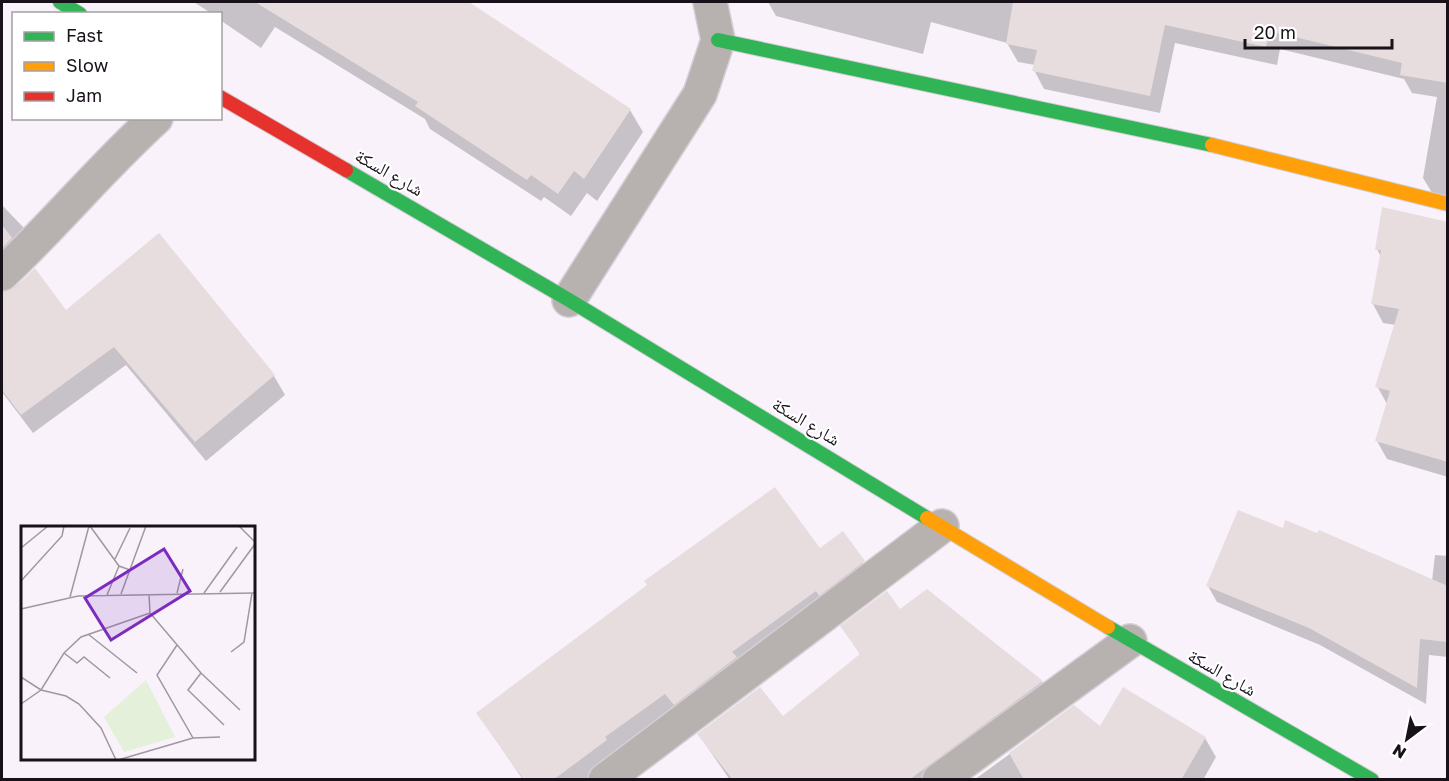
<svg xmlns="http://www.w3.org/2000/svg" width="1449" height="781" viewBox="0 0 1449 781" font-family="'Golos Text','Noto Naskh Arabic',sans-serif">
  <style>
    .shadow { fill: #0003 }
    .building { fill: #e7dddf }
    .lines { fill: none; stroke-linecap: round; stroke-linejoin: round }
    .street-casing { stroke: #d4cfd6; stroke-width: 36 }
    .fast-casing { stroke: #d4cfd6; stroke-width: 16 }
    .slow-casing { stroke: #d4cfd6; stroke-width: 16 }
    .jam-casing { stroke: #d4cfd6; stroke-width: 16 }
    .street { stroke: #b7b1af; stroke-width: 33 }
    .fast { stroke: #30b455; stroke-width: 14 }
    .slow { stroke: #ff9f0a; stroke-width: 14 }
    .jam { stroke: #e5322d; stroke-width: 14 }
    .labels { text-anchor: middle; stroke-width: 4.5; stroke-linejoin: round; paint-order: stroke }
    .street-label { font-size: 18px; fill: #19111a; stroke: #fff }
    .inset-road { fill: none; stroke: #9f98a1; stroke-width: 1.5 }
    .view { fill: #7b2cbf; fill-opacity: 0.15; stroke: #7b2cbf; stroke-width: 3 }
    .inset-edge { fill: none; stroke: #19111a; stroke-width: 3 }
  </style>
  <rect width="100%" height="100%" fill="#f9f2fb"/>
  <path class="shadow" d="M 194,2 L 466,2 L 630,110 L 643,132 L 597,201 L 587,193 L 571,216 L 544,197 L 541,201 L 430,129 L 425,119 L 275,27 L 261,48 L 220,20 L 220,14 L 212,14 Z
    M 768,2 L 1448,2 L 1448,200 L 1434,196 L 1423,178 L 1437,97 L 1412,93 L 1404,79 L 1280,49 L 1277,65 L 1175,43 L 1160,113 L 1044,89 L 1034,70 L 1035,65 L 1018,62 L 1007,43 L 931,22 L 923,54 L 776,16 Z
    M 2,205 L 23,227 L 34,246 L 2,281 Z
    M 1448,224 L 1448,477 L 1387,459 L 1377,441 L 1387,404 L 1377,386 L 1396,325 L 1383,323 L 1373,304 L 1381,257 L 1377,249 Z
    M 34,271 L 66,312 L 274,376 L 285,395 L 206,461 L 126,365 L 33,433 L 2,392 L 2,294 L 8,293 Z
    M 1284,530 L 1432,581 L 1435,555 L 1448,556 L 1448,657 L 1429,655 L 1426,704 L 1320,645 L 1217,602 L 1208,586 Z
    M 819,550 L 863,562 L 874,581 L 603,780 L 523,780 L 478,713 Z
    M 927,591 L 1042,682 L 1053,701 L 945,780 L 730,780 L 699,735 L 783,718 L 861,656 L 842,626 L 899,611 Z
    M 1074,707 L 1100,728 L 1205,738 L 1216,757 L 1203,780 L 974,780 Z"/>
  <path class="building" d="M 255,2 L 469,2 L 631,109 L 584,179 L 574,171 L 558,194 L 531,175 L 527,180 L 415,106 L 418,102 Z
    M 1013,2 L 1448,2 L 1448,83 L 1400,75 L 1402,63 L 1270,31 L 1266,47 L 1165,25 L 1150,96 L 1032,71 L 1037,50 L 1006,44 Z
    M 1382,207 L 1448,222 L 1448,462 L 1375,441 L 1390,391 L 1375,387 L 1399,309 L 1371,304 L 1381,250 L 1375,250 Z
    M 2,225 L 12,238 L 2,248 Z
    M 159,233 L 275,375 L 195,442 L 114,347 L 21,415 L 2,390 L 2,292 L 15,288 L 35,268 L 66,310 Z
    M 775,487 L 820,548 L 843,531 L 865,561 L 819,596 L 816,591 L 732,652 L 737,657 L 674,705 L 665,694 L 605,737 L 607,740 L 553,780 L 524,780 L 476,713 L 647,585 L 644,581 Z
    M 1238,510 L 1283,528 L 1285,520 L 1317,533 L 1319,530 L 1448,586 L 1448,642 L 1420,639 L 1417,688 L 1309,628 L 1206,586 Z
    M 927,589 L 1043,681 L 909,780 L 733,780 L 697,734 L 760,687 L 783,716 L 860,654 L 840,626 L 887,591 L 900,609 Z
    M 1123,687 L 1206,737 L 1181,780 L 1024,780 L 1009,753 L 1074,705 L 1100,726 Z"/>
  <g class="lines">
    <g class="street-casing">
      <path id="street" d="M 2,274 C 55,224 102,167 156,118
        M 569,300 L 700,94 L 718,40 L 710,2
        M 605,780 L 942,526
        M 939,780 L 1130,641"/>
    </g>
    <g class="fast-casing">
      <path id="fast" d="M 60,2 L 80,14
        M 718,40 L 1212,145
        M 346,170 L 569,300 L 927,518
        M 1108,627 L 1372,780"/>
    </g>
    <g class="slow-casing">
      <path id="slow" d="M 1212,145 L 1448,204
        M 927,518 L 1108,627"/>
    </g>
    <g class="jam-casing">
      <path id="jam" d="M 220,97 L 346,170"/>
    </g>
    <use href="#street" class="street"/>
    <use href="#fast" class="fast"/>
    <use href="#slow" class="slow"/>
    <use href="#jam" class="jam"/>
  </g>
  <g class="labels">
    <g class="street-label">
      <text transform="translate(389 173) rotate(30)" y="6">شارع السكة</text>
      <text transform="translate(806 422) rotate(31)" y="6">شارع السكة</text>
      <text transform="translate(1222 673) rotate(30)" y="6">شارع السكة</text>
    </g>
  </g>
  <g transform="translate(21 526)">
    <rect width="234" height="234" fill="#f9f2fb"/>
    <path d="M 125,154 L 154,211 L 103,226 L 83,191 Z" fill="#e4f0d9"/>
    <path class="inset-road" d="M 69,0 L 98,40 L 109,44M 218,0 L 234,16M 0,22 L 27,0M 94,33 L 109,2M 0,55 L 41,10 L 43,0M 199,66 L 234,18M 156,67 L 162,43M 183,67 L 216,21M 100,68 L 125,0M 128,68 L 129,87 L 180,147 L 219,184M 86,69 L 98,40M 49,71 L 68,0M 0,83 L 57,70 L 234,67M 67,108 L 116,147M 210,126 L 223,116 L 231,67M 43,127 L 56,137 L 63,131 L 89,152M 180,147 L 167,164 L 203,199M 0,151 L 20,164 L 45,170 L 58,178 L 80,202 L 95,234M 0,178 L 20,164 L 43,127 L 60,111 L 129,87M 172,212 L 199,211M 97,234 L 172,212 L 136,149 L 156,119"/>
    <path class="view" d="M 143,23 L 169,65 L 90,114 L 64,72 Z"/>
    <rect width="234" height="234" class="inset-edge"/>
  </g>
  <rect width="1449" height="781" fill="none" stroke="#19111a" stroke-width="6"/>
  <rect x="12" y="12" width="210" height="108" fill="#ffffff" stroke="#a3a0a3" stroke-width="1.5"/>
  <rect x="24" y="32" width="30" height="9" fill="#30b455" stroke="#a3a0a3" stroke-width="1.5"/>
  <text x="66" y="42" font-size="18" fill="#19111a">Fast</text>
  <rect x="24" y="62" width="30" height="9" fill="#ff9f0a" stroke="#a3a0a3" stroke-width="1.5"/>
  <text x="66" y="72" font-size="18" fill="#19111a">Slow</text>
  <rect x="24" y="92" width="30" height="9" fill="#e5322d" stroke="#a3a0a3" stroke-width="1.5"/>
  <text x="66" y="102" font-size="18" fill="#19111a">Jam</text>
  <g transform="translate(1407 739) rotate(212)" stroke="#ffffff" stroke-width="4.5" paint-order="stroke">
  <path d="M0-4.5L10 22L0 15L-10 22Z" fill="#19111a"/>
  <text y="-9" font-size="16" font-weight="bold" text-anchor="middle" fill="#19111a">N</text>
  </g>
  <path d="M1245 39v9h147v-9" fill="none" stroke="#19111a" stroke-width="3"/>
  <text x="1254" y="39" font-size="18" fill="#19111a" stroke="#ffffff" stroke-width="4.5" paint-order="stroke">20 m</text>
</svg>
